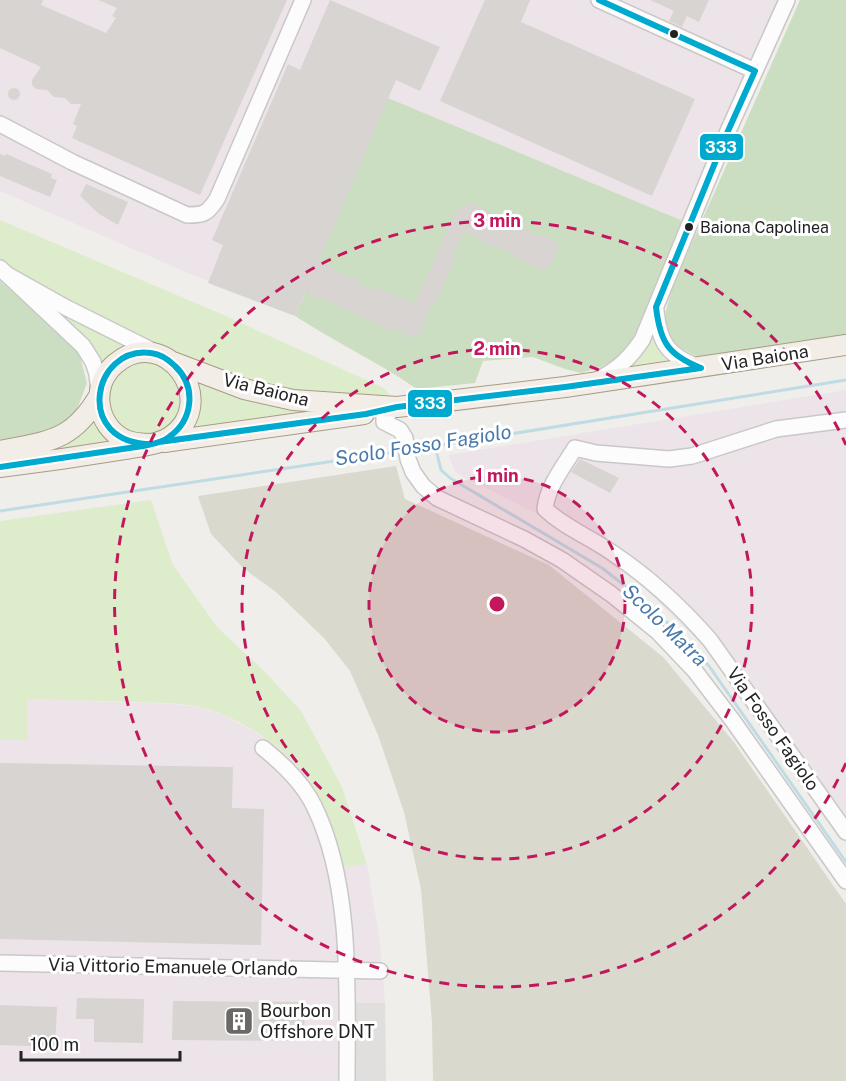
<svg xmlns="http://www.w3.org/2000/svg" width="846" height="1081" viewBox="0 0 846 1081" font-family="'Public Sans',sans-serif">
  <style>
    .industrial { fill: #ede4e9 }
    .construction { fill: #d9d9cd }
    .grass { fill: #ddeccb }
    .forest { fill: #cbdec1 }
    .parking { fill: #e0dfde }
    .lines { fill: none; stroke-linecap: round; stroke-linejoin: round }
    .stream { stroke: #bfdbe3; stroke-width: 3 }
    .building { fill: #d7d4d2 }
    .minor-casing { stroke: #c9c8c7; stroke-width: 18 }
    .major-casing { stroke: #a79c86; stroke-width: 22 }
    .minor { stroke: #fdfcfc; stroke-width: 15 }
    .major { stroke: #f3ede7; stroke-width: 20 }
    .bus-1-casing { stroke: #fff; stroke-width: 10 }
    .bus-1 { stroke: #00a9ce; stroke-width: 6 }
    .ring { fill: none; stroke: #c2185b; stroke-width: 3; stroke-dasharray: 10 8 }
    .bus-dot { fill: #222; stroke: #fff; stroke-width: 2 }
    .labels { text-anchor: middle; stroke-width: 6; stroke-linejoin: round; paint-order: stroke }
    .bus-label { font-size: 16px; fill: #222; stroke: #fff; text-anchor: start }
    .street-label { font-size: 18px; fill: #222; stroke: #fff }
    .poi-label { font-size: 18px; fill: #222; stroke: #fff; text-anchor: start }
    .water-label { font-size: 20px; font-style: italic; fill: #4a7aab; stroke: #fff }
    .centre { fill: #c2185b; stroke: #fff; stroke-width: 3 }
    .ring-label { font-size: 18px; text-anchor: middle; font-weight: bold; fill: #c2185b; stroke: #fff; stroke-width: 6; stroke-linejoin: round; paint-order: stroke }
    .line-badge { stroke: #fff; stroke-width: 2 }
    .badge-label { font-size: 16px; text-anchor: middle; font-weight: bold; fill: #fff }
  </style>
  <rect width="100%" height="100%" fill="#f0eeeb"/>
  <path class="industrial" d="M 0,0 L 778,0 L 683,221 L 388,98 L 295,316 L 188,273 L 0,191 Z
    M 846,390 L 846,844 L 760,721 L 699,641 L 642,586 L 543,517 L 456,473 L 448,455 Z
    M 26,699 L 174,704 L 199,707 L 223,715 L 255,732 L 278,746 L 300,767 L 318,793 L 331,821 L 343,867 L 367,864 L 380,942 L 385,1003 L 386,1081 L 0,1081 L 0,740 L 27,739 Z"/>
  <path class="construction" d="M 396,466 L 405,499 L 549,565 L 663,657 L 733,741 L 846,904 L 846,1081 L 433,1081 L 432,1022 L 421,889 L 404,812 L 378,735 L 350,671 L 324,638 L 276,592 L 243,568 L 211,534 L 198,496 Z"/>
  <path class="grass" d="M 0,220 L 219,313 L 384,388 L 391,397 L 376,397 L 268,390 L 181,356 L 90,314 L 13,273 L 0,260 Z
    M 53,307 L 125,343 L 109,356 L 99,367 C 96,351 85,338 74,327 C 67,320 57,315 53,307 Z
    M 652,333 L 657,346 L 668,355 L 670,360 L 629,366 Z
    M 143,357 L 175,374 C 177,381 181,390 182,397 C 184,425 150,442 127,431 C 119,427 113,417 107,410 L 111,374 Z
    M 191,377 L 274,405 L 310,412 L 310,414 L 181,432 Z
    M 94,417 L 118,442 L 41,451 Z
    M 151,500 L 173,565 L 217,627 L 268,675 L 301,711 L 342,787 L 367,864 L 343,867 C 336,842 331,817 318,794 C 296,753 245,719 200,707 C 178,702 154,703 132,702 C 97,701 62,700 27,699 L 27,740 L 0,740 L 0,521 Z"/>
  <path class="forest" d="M 800,0 L 846,0 L 846,338 L 703,358 C 656,342 661,321 675,281 Z
    M 388,98 L 683,221 L 633,338 L 619,357 L 601,367 L 581,373 L 565,369 L 533,357 L 483,361 L 475,383 L 417,389 C 378,362 335,342 295,316 Z
    M 0,281 L 48,322 L 79,353 L 87,383 L 76,412 L 66,423 L 52,430 L 0,440 Z"/>
  <path class="parking" d="M 354,1003 L 385,1003 L 386,1081 L 355,1081 Z"/>
  <g class="lines">
    <path class="stream" d="M 435,446 L 441,470 L 450,478 L 602,568 L 651,606 L 709,666 L 846,862
      M 411,450 L 846,380
      M 0,511 L 402,451"/>
  </g>
  <path class="building" d="M 0,0 L 43,0 L 41,5 L 106,33 L 116,18 L 112,16 L 117,8 L 98,0 L 287,0 L 200,195 L 72,138 L 77,126 L 73,124 L 81,104 L 71,104 L 65,98 L 54,97 L 47,90 L 36,89 L 32,85 L 32,80 L 41,67 L 0,48 Z
    M 330,0 L 440,47 L 420,91 L 396,80 L 319,260 L 341,274 L 357,278 L 355,281 L 377,291 L 378,288 L 414,304 L 458,206 L 464,209 L 467,202 L 525,228 L 525,230 L 539,236 L 540,234 L 556,241 L 554,244 L 560,247 L 550,268 L 547,266 L 544,271 L 514,257 L 515,255 L 495,246 L 494,248 L 483,243 L 484,241 L 464,231 L 452,257 L 455,258 L 435,304 L 432,303 L 423,323 L 425,324 L 421,334 L 419,332 L 416,339 L 391,328 L 390,330 L 378,325 L 325,299 L 324,301 L 305,292 L 295,316 L 208,283 L 223,245 L 212,240 L 288,64 L 300,70 Z
    M 485,0 L 530,0 L 521,22 L 695,99 L 652,196 L 440,101 Z
    M 650,0 L 709,0 L 699,22 L 687,16 L 682,27 L 669,21 L 674,11 Z
    M8 94a6 6 0 1 1 12 0a6 6 0 1 1-12 0Z
    M 0,154 L 5,156 L 6,154 L 52,174 L 51,178 L 57,180 L 50,197 L 0,176 Z
    M 86,184 L 128,202 L 118,225 L 99,214 L 80,196 Z
    M 580,459 L 619,478 L 610,493 L 571,472 Z
    M 0,763 L 233,767 L 232,808 L 264,809 L 261,945 L 0,939 Z
    M 77,998 L 144,999 L 143,1043 L 94,1042 L 94,1019 L 76,1019 Z
    M 173,1001 L 305,1002 L 304,1041 L 172,1040 Z
    M 0,1005 L 57,1007 L 55,1047 L 0,1045 Z"/>
  <g class="lines">
    <g class="minor-casing">
      <path id="minor" d="M 599,0 L 755,71
        M 0,124 L 72,162 L 187,215 C 204,215 207,214 217,199 L 303,0
        M 0,268 L 83,346 L 93,362 L 97,374 L 99,392
        M 8,275 L 65,307 L 155,352
        M 656,310 C 659,343 668,356 699,367
        M 599,379 C 618,369 630,358 642,340 L 728,131 L 787,0
        M 397,407 L 384,416 L 384,422 L 400,430 L 405,438 L 408,459 L 413,472 L 423,486 L 437,498 L 524,539 L 562,560 L 611,594 L 658,632 L 695,671 L 733,721 L 846,881
        M 846,420 L 776,429 L 692,456 L 669,459 L 596,453 L 575,448 C 564,466 547,487 545,509 C 565,528 592,538 614,554 C 650,578 681,607 710,640 L 846,832
        M 263,748 C 283,764 303,783 314,806 C 353,885 347,995 347,1081
        M 0,963 L 380,971"/>
    </g>
    <g class="major-casing">
      <path id="major" d="M 173,362 L 244,389 L 293,400 L 397,407 L 565,387 L 846,345
        M 164,442 L 364,414
        M 0,451 C 48,441 72,442 99,396
        M 0,467 C 42,462 84,456 126,449 C 141,446 158,445 170,437 C 222,402 165,322 115,364 C 90,385 96,426 125,440 C 134,444 143,444 152,444"/>
    </g>
    <use href="#minor" class="minor"/>
    <use href="#major" class="major"/>
    <g class="bus-1-casing">
      <path id="bus-1" d="M 599,0 L 755,71 L 728,131 L 656,307 C 660,342 668,355 701,368
        M 159,442 L 366,414 L 397,407 L 565,387 L 701,368
        M 0,467 L 143,446 C 152,444 162,443 169,437 C 193,420 197,387 175,366 C 169,360 160,354 151,353 C 92,345 73,444 152,444"/>
    </g>
    <use href="#bus-1" class="bus-1"/>
  </g>
  <circle cx="497" cy="604" r="128" fill="#c2185b" fill-opacity=".12"/>
  <g class="ring">
    <circle cx="497" cy="604" r="128"/>
    <circle cx="497" cy="604" r="255"/>
    <path d="M846 763A383 383 0 1 1 846 445"/>
  </g>
  <defs>
    <g id="building-square" transform="scale(1.5)"><rect x="-9" y="-9" width="18" height="18" rx="4" fill="#6a6968" stroke="#fff"/><path d="M-4-6H4V6H1V3H-1V6H-4ZM-2.5-4.3h1.7v1.8h-1.7ZM.8-4.3h1.7v1.8H.8ZM-2.5-1h1.7V.8h-1.7ZM.8-1h1.7V.8H.8Z" fill="#fff"/></g>
  </defs>
  <g fill-rule="evenodd">
    <use href="#building-square" x="239" y="1021"/>
  </g>
  <g class="bus-dot">
    <circle cx="674" cy="34" r="5"/>
    <circle cx="689" cy="227" r="5"/>
  </g>
  <g class="labels">
    <g class="bus-label">
      <text x="700" y="233">Baiona Capolinea</text>
    </g>
    <g class="street-label">
      <text transform="translate(765 358) rotate(-9)" y="6">Via Baiona</text>
      <text transform="translate(266 390) rotate(14)" y="6">Via Baiona</text>
      <text transform="translate(773 729) rotate(55)" y="6">Via Fosso Fagiolo</text>
      <text transform="translate(173 967) rotate(1)" y="6">Via Vittorio Emanuele Orlando</text>
    </g>
    <g class="poi-label">
      <text x="260" y="1017">Bourbon<tspan x="260" dy="21">Offshore DNT</tspan></text>
    </g>
    <g class="water-label">
      <text transform="translate(423 445) rotate(-9)" y="7">Scolo Fosso Fagiolo</text>
      <text transform="translate(665 625) rotate(44)" y="7">Scolo Matra</text>
    </g>
  </g>
  <circle cx="497" cy="604" r="9" class="centre"/>
  <g class="ring-label">
    <text x="497" y="227">3 min</text>
    <text x="497" y="355">2 min</text>
    <text x="497" y="482">1 min</text>
  </g>
  <g class="line-badge">
    <rect x="699" y="133" width="45" height="28" rx="6" fill="#00a9ce"/>
    <rect x="407" y="389" width="46" height="29" rx="6" fill="#00a9ce"/>
  </g>
  <g class="badge-label">
    <text x="721" y="153">333</text>
    <text x="430" y="409">333</text>
  </g>
  <path d="M21 1051v9h159v-9" fill="none" stroke="#222222" stroke-width="3"/>
  <text x="30" y="1051" font-size="18" fill="#222222" stroke="#ffffff" stroke-width="4.5" paint-order="stroke">100 m</text>
</svg>
